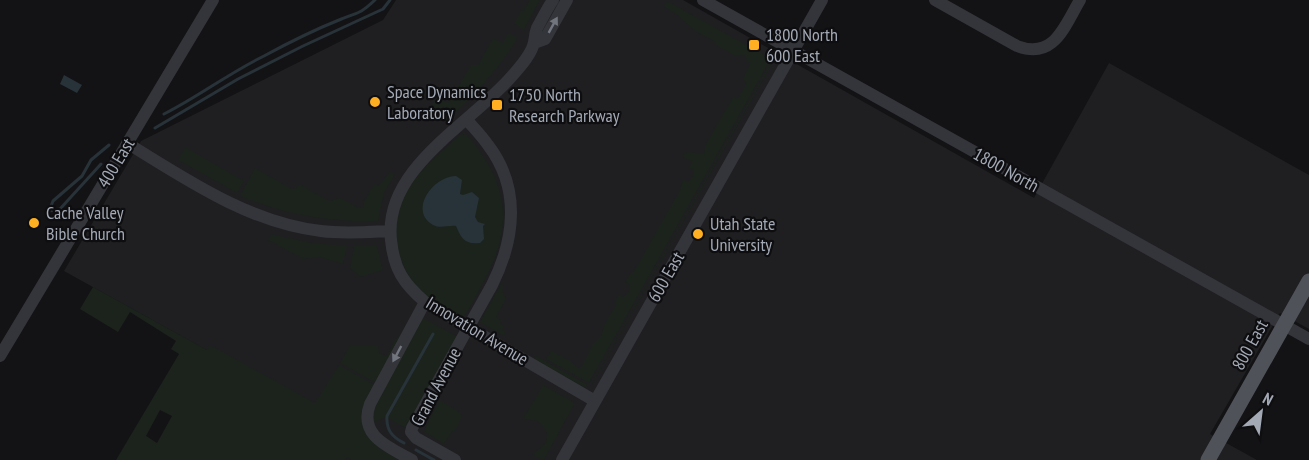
<svg xmlns="http://www.w3.org/2000/svg" width="1309" height="460" viewBox="0 0 1309 460" font-family="'PT Sans Narrow',sans-serif">
  <style>
    .built { fill: #1f1f22 }
    .green { fill: #1b231c; fill-rule: evenodd }
    .water { fill: #283239 }
    .lines { fill: none; stroke-linecap: round; stroke-linejoin: round }
    .stream { stroke: #283239; stroke-width: 3 }
    .minor { stroke: #34353a; stroke-width: 12 }
    .major { stroke: #4f5259; stroke-width: 15 }
    .oneway { fill: #71757e }
    .poi-dot { fill: #ffaf21; stroke: #0e0e10; stroke-width: 2 }
    .labels { text-anchor: middle; stroke-width: 4.5; stroke-linejoin: round; paint-order: stroke }
    .poi-label { font-size: 18px; fill: #a3aab6; stroke: #0e0e10; text-anchor: start }
    .street-label { font-size: 18px; fill: #a3aab6; stroke: #0e0e10 }
  </style>
  <rect width="100%" height="100%" fill="#131315"/>
  <path class="built" d="M 396,0 L 683,0 L 1034,198 L 1109,63 L 1309,175 L 1309,329 L 1280,313 L 1210,434 L 1257,460 L 318,460 L 338,423 L 64,271 L 141,141 L 383,20 Z"/>
  <path class="green" d="M 530,0 L 540,0 L 524,30 L 514,24 L 521,10 L 523,11 Z
    M 667,1 L 768,57 L 769,62 L 589,383 L 546,359 L 551,351 L 571,361 L 578,368 L 582,366 L 593,344 L 601,336 L 605,323 L 616,305 L 616,300 L 618,295 L 624,297 L 630,290 L 630,285 L 625,282 L 631,273 L 633,273 L 680,190 L 683,180 L 688,182 L 694,175 L 694,170 L 689,168 L 692,162 L 683,157 L 685,152 L 704,154 L 705,146 L 733,97 L 738,98 L 747,83 L 743,80 L 743,78 L 750,65 L 744,55 L 736,56 L 716,45 L 716,42 L 695,31 L 676,14 L 664,7 Z
    M 508,33 L 518,38 C 498,71 473,96 445,122 L 433,113 L 436,108 L 432,105 L 436,97 L 448,103 L 471,65 L 478,65 L 493,38 L 503,43 Z
    M 772,60 L 774,60 L 591,386 L 591,384 Z
    M 461,134 L 467,135 C 510,184 514,228 482,285 C 476,295 471,308 463,317 C 413,307 379,241 404,195 C 417,171 440,153 461,134 Z
    M 185,147 L 244,181 L 237,193 L 180,161 L 179,159 Z
    M 255,168 L 292,189 L 297,188 L 299,184 L 329,201 L 340,198 L 359,208 L 364,207 L 363,203 L 374,184 L 378,186 L 390,172 L 395,175 L 384,193 L 378,221 C 327,222 287,215 240,196 Z
    M 271,234 L 311,243 L 347,246 L 343,264 L 320,257 L 303,259 L 268,240 Z
    M 354,246 L 377,246 L 383,270 L 361,277 L 350,268 Z
    M 501,284 L 504,286 L 502,290 L 506,299 L 496,317 L 501,320 L 500,323 L 504,326 L 502,330 L 506,332 L 504,336 L 480,322 Z
    M 93,287 L 207,350 L 210,345 L 315,403 L 339,365 L 375,385 L 362,418 L 401,460 L 351,460 L 347,457 L 345,460 L 116,460 L 179,354 L 171,349 L 176,341 L 130,312 L 118,332 L 80,309 ZM 160,410 L 172,416 L 157,443 L 146,436 Z
    M 423,318 L 458,337 L 413,418 L 408,421 L 405,428 L 386,417 L 372,423 L 374,404 Z
    M 400,335 L 403,335 L 376,383 L 340,363 L 350,346 L 378,346 L 379,353 L 387,356 L 395,339 Z
    M 536,356 L 588,385 L 584,387 L 535,360 Z
    M 543,385 L 575,403 L 544,460 L 532,455 L 546,443 L 547,432 L 538,421 L 523,419 Z
    M 439,400 L 460,412 L 462,417 L 455,431 L 453,430 L 444,444 L 424,431 Z"/>
  <path class="water" d="M 64,75 L 82,85 L 77,93 L 60,84 Z
    M 456,176 L 462,180 L 460,194 L 463,195 L 472,192 L 479,198 L 475,217 L 478,222 L 485,224 L 483,226 L 484,239 L 480,243 C 465,245 461,238 456,226 C 449,225 440,229 433,225 C 408,211 433,176 456,176 Z"/>
  <g class="lines">
    <path class="stream" d="M 164,114 C 198,97 229,73 264,56 C 288,43 314,30 339,20 C 358,12 359,15 375,0
      M 155,128 L 238,79 L 303,46 L 383,9 L 390,0
      M 49,211 L 53,201 L 82,176 L 91,160 L 109,145
      M 49,211 L 60,209 L 101,164
      M 404,443 C 392,437 386,430 387,416 L 433,334
      M 416,450 L 434,460"/>
    <path class="minor" d="M 553,0 C 547,9 542,19 537,28 C 535,33 535,37 534,42 C 532,54 520,67 512,76 C 471,124 383,168 391,240 C 394,269 403,283 425,302 L 595,401
      M 703,0 L 1309,339
      M 935,0 L 1017,46 C 1054,60 1064,27 1080,0
      M 534,43 L 545,39 L 567,0
      M 127,143 C 187,180 250,223 321,231 C 344,234 367,232 390,231
      M 0,356 L 213,0
      M 412,460 C 389,447 358,436 370,404 L 425,302
      M 455,460 L 416,438 L 411,432 L 412,428 L 492,285 C 515,239 521,188 488,145 C 482,136 474,128 467,120
      M 562,460 L 822,0"/>
    <path class="major" d="M 1208,460 L 1309,281"/>
  </g>
  <defs><path id="oneway-solid" d="M-6-.8H1V-3.2L6.5 0L1 3.2V.8H-6Z" transform="scale(1.5)"/></defs>
  <g class="oneway">
    <use href="#oneway-solid" transform="translate(553 25) rotate(-61)"/>
    <use href="#oneway-solid" transform="translate(397 354) rotate(118)"/>
  </g>
  <g class="poi-dot">
    <rect x="748" y="39" width="12" height="12" rx="3"/>
    <circle cx="375" cy="102" r="6"/>
    <rect x="491" y="99" width="12" height="12" rx="3"/>
    <circle cx="34" cy="223" r="6"/>
    <circle cx="698" cy="234" r="6"/>
  </g>
  <g class="labels">
    <g class="poi-label">
      <text x="766" y="41">1800 North<tspan x="766" dy="21">600 East</tspan></text>
      <text x="387" y="98">Space Dynamics<tspan x="387" dy="21">Laboratory</tspan></text>
      <text x="509" y="101">1750 North<tspan x="509" dy="21">Research Parkway</tspan></text>
      <text x="46" y="219">Cache Valley<tspan x="46" dy="21">Bible Church</tspan></text>
      <text x="710" y="230">Utah State<tspan x="710" dy="21">University</tspan></text>
    </g>
    <g class="street-label">
      <text transform="translate(116 163) rotate(-59)" y="6">400 East</text>
      <text transform="translate(1006 170) rotate(29)" y="6">1800 North</text>
      <text transform="translate(666 277) rotate(-60)" y="6">600 East</text>
      <text transform="translate(477 331) rotate(31)" y="6">Innovation Avenue</text>
      <text transform="translate(1250 345) rotate(-61)" y="6">800 East</text>
      <text transform="translate(436 387) rotate(-62)" y="6">Grand Avenue</text>
    </g>
  </g>
  <g transform="translate(1261 412) rotate(28)" stroke="#0e0e10" stroke-width="4.5" paint-order="stroke">
  <path d="M0-4.5L10 22L0 15L-10 22Z" fill="#a3aab6"/>
  <text y="-9" font-size="16" font-weight="bold" text-anchor="middle" fill="#a3aab6">N</text>
  </g>
</svg>
